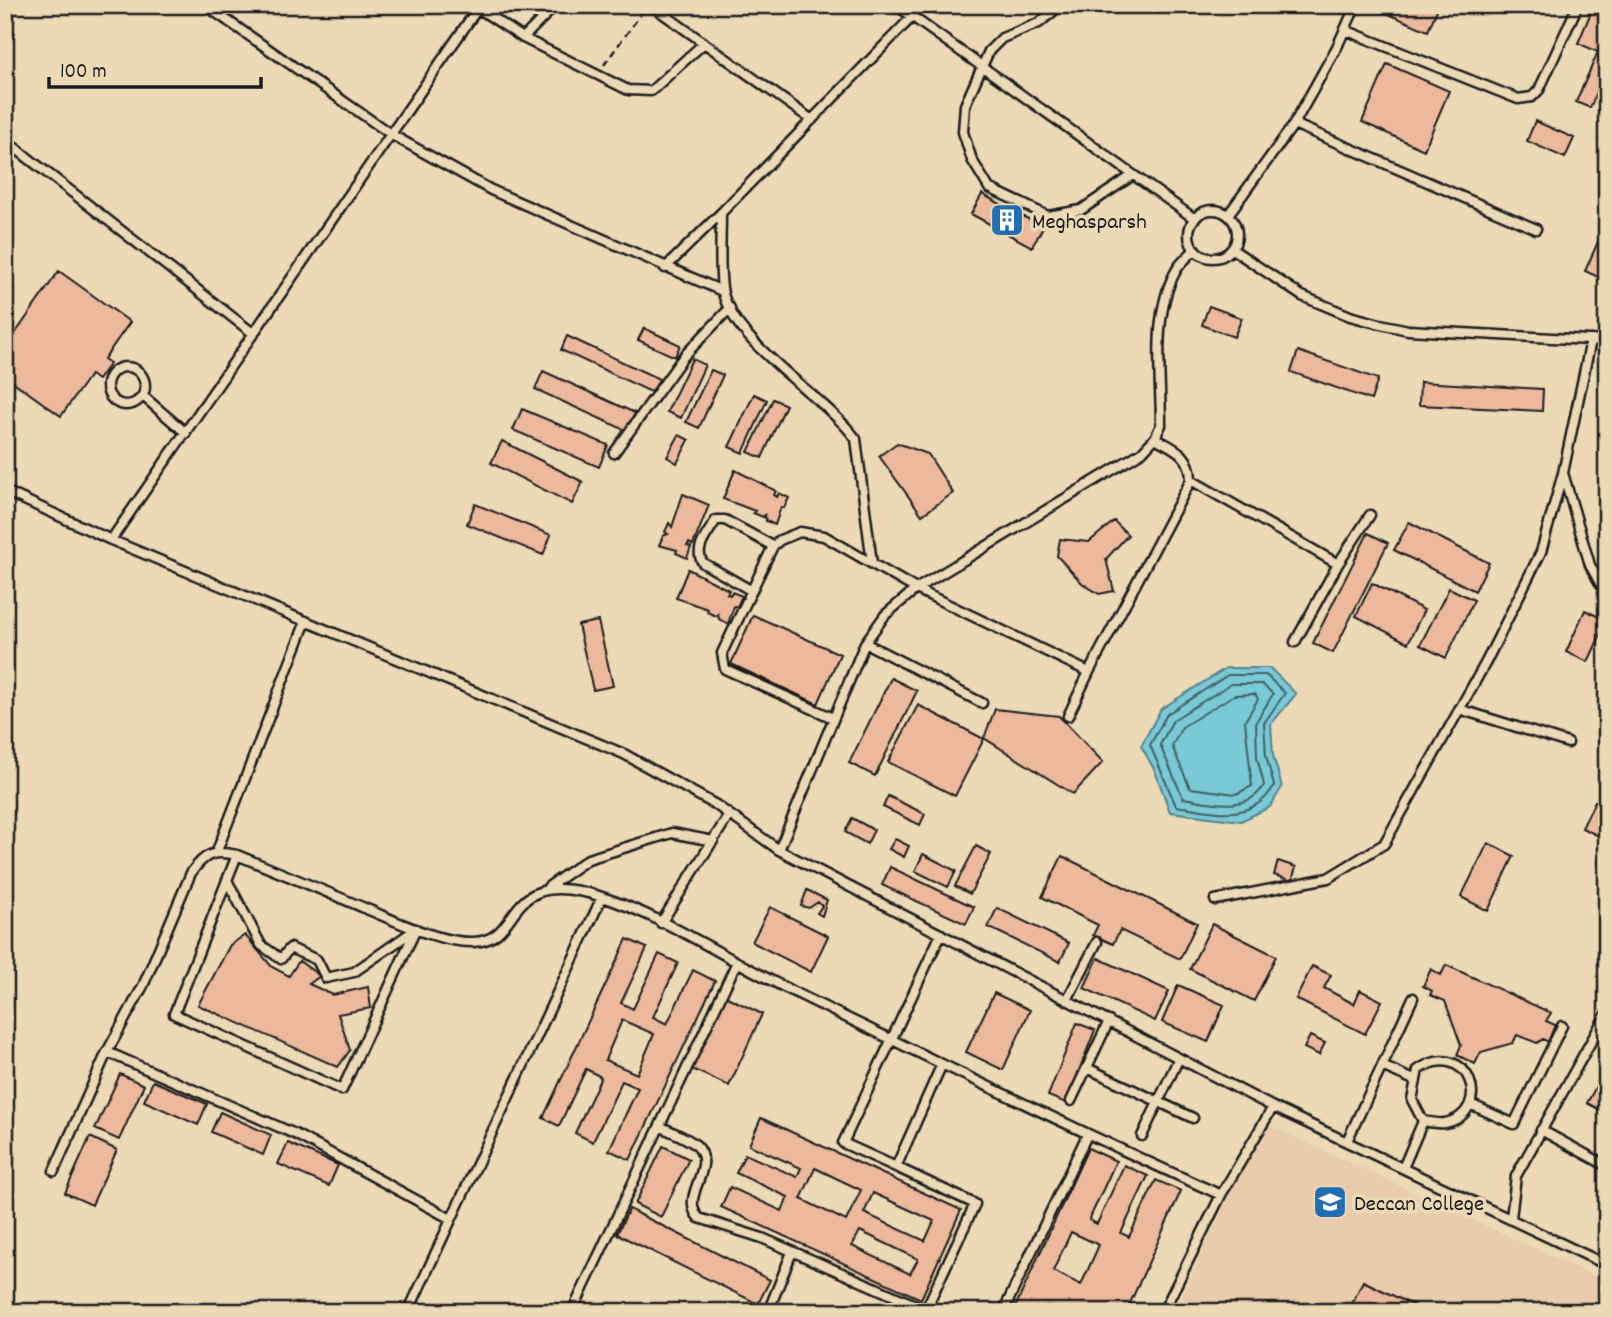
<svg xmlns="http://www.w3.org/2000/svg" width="1612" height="1317" viewBox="0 0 1612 1317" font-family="Dekko,sans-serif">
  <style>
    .built { fill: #e8ccac }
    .water { fill: #7ac9d6; stroke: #54848c; stroke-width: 2 }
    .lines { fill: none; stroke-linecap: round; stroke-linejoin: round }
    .shore { stroke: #426166; stroke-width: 2 }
    .building { fill: #ecb99d; stroke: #1c1c1c; stroke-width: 2; fill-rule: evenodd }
    .lane-casing { stroke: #1c1c1c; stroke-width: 13 }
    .path { stroke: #1c1c1c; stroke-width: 2.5; stroke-dasharray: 7 5; stroke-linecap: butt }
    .lane { stroke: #ecdab7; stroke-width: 8 }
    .labels { text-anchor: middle; stroke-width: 7; stroke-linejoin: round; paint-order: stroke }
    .poi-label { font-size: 23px; fill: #1c1c1c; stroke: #ecdab7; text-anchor: start }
  </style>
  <rect width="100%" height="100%" fill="#ecdab7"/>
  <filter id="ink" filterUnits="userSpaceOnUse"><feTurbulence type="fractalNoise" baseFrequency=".0143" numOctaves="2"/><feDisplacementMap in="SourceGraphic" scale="14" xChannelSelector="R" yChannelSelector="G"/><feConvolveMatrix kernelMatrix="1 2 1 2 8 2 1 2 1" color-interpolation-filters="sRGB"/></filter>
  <g filter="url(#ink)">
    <path class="built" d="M 1262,1122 L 1607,1282 L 1607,1312 L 1175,1312 Z"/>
    <path class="water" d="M 1226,668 L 1270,668 L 1296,694 L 1271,724 L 1273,755 L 1282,787 L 1270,807 L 1241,821 L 1170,812 L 1155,771 L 1141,746 L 1161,709 Z"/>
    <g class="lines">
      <path class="shore" d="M 1228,675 L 1266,675 L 1285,693 L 1264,723 L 1266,756 L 1274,786 C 1252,824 1213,811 1176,806 L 1150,745 L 1167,714 Z
        M 1231,684 L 1262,684 L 1273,694 L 1256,722 L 1257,757 L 1264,785 C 1248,814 1210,802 1183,798 L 1160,745 L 1173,720 Z
        M 1255,694 L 1258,699 L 1245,721 L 1252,786 L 1236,794 L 1190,788 L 1172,746 L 1182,727 L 1234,695 Z"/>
    </g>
    <path class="building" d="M 1389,5 L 1439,5 L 1428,31 L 1386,13 Z
      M 1594,5 L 1607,5 L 1607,70 L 1590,108 L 1576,102 L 1598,52 L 1578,43 Z
      M 1387,64 L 1449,91 L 1424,150 L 1362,122 Z
      M 1535,121 L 1574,138 L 1565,158 L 1527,141 Z
      M 982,194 L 1043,227 L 1032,247 L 971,214 Z
      M 1605,226 L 1607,227 L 1607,281 L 1585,271 Z
      M 59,271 L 130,322 L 104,359 L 110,363 L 98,380 L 90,375 L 61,416 L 5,376 L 5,348 Z
      M 1209,306 L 1242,318 L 1234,337 L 1202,325 Z
      M 644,328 L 680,345 L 675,357 L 638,340 Z
      M 567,336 L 659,379 L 653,393 L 561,350 Z
      M 1298,351 L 1378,379 L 1371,400 L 1291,372 Z
      M 692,359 L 705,365 L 681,418 L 667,412 Z
      M 711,370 L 723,375 L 699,428 L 686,422 Z
      M 543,371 L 635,413 L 627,431 L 535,389 Z
      M 1420,382 L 1543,389 L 1542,411 L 1419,405 Z
      M 754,394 L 767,400 L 743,453 L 729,447 Z
      M 773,399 L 786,405 L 762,458 L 748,452 Z
      M 522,409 L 608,445 L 599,467 L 513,430 Z
      M 679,435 L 689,440 L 677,463 L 667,457 Z
      M 502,441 L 583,482 L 572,504 L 491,463 Z
      M 897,443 L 928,454 L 953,493 L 922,515 L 879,456 Z
      M 735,470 L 776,491 L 774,495 L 777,497 L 779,493 L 789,498 L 784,508 L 781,507 L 775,525 L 766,521 L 765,515 L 763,517 L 753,513 L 755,511 L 723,499 Z
      M 683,494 L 709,505 L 693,545 L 689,543 L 687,546 L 691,547 L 687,558 L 676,553 L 677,550 L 659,545 L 663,536 L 668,534 L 665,532 L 669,523 L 672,527 Z
      M 475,504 L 551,535 L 543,555 L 467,524 Z
      M 1114,521 L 1128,535 L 1106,559 L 1114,591 L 1099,594 L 1082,583 L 1057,556 L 1060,539 L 1089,542 Z
      M 1409,522 L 1489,563 L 1475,591 L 1394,550 Z
      M 1368,533 L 1388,543 L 1333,653 L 1313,643 Z
      M 688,569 L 729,590 L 727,594 L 730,595 L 732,592 L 742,596 L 737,607 L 734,606 L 728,624 L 719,619 L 718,614 L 716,616 L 707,612 L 708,609 L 676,598 Z
      M 1372,583 L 1424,610 L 1408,643 L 1356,616 Z
      M 1449,588 L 1474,600 L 1446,658 L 1420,645 Z
      M 1585,610 L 1607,621 L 1588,662 L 1566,652 Z
      M 753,615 L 840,654 L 818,704 L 731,664 Z
      M 598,621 L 613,686 L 593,690 L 578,625 Z
      M 891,678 L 917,691 L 875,776 L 849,763 Z
      M 918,705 L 984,739 L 955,796 L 888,762 Z
      M 995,709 L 1059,716 L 1103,762 L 1073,794 L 984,738 Z
      M 888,796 L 925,814 L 920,825 L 883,807 Z
      M 1595,801 L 1607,807 L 1607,840 L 1582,828 Z
      M 852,818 L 874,830 L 867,844 L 845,832 Z
      M 895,839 L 909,846 L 904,857 L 889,849 Z
      M 1488,843 L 1514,856 L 1488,911 L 1461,897 Z
      M 976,846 L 991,854 L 970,894 L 955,886 Z
      M 923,854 L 956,871 L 948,887 L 915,871 Z
      M 1062,856 L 1197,923 L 1180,959 L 1120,930 L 1113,944 L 1093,935 L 1098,925 L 1042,897 Z
      M 1278,861 L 1296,867 L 1292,881 L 1274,875 Z
      M 890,867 L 974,907 L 966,924 L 882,885 Z
      M 807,890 L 827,900 L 822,916 L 817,913 L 822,906 L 818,902 L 809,908 L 801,906 Z
      M 770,907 L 828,936 L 811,972 L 752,942 Z
      M 997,908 L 1069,943 L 1060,962 L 988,927 Z
      M 1212,924 L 1276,956 L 1254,1001 L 1190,969 Z
      M 245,935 L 272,967 L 289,976 L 299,961 L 320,976 L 309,984 L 333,995 L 368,987 L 371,1008 L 338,1014 L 350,1050 L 338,1067 L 198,1005 L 230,945 Z
      M 627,939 L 647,948 L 621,1003 L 633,1009 L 659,954 L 678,963 L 653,1017 L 667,1024 L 693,970 L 715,981 L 630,1160 L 609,1150 L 638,1088 L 622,1081 L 593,1142 L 575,1133 L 601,1077 L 586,1069 L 559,1126 L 543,1118 ZM 622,1020 L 654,1034 L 637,1074 L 605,1060 Z
      M 1098,958 L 1169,991 L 1155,1021 L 1084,988 Z
      M 1446,965 L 1551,1013 L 1546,1021 L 1555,1025 L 1548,1042 L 1543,1039 L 1537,1043 L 1517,1035 L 1513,1043 L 1481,1052 L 1475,1064 L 1457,1055 L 1461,1045 L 1445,1001 L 1430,995 L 1432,991 L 1423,986 L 1431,969 L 1441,975 Z
      M 1312,966 L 1331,975 L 1324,988 L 1354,1004 L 1360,990 L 1382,1001 L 1365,1034 L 1296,999 Z
      M 1178,985 L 1224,1005 L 1208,1042 L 1162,1022 Z
      M 994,993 L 1030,1010 L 1003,1070 L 966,1052 Z
      M 725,996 L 762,1014 L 729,1086 L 692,1069 Z
      M 1077,1023 L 1095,1030 L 1066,1103 L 1048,1096 Z
      M 1310,1036 L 1325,1043 L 1319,1055 L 1304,1048 Z
      M 1607,1066 L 1607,1096 L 1600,1110 L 1587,1103 Z
      M 120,1074 L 144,1085 L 119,1140 L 95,1129 Z
      M 153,1081 L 207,1104 L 198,1125 L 144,1101 Z
      M 220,1112 L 271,1135 L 263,1155 L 211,1132 Z
      M 761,1118 L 961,1210 L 921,1299 L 721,1207 L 730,1187 L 782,1211 L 788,1197 L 736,1173 L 745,1154 L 797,1177 L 801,1168 L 749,1145 ZM 815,1168 L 861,1190 L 846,1221 L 801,1199 ZM 873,1193 L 934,1221 L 925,1241 L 864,1213 ZM 860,1231 L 918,1259 L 910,1274 L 852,1246 Z
      M 90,1137 L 117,1150 L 92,1205 L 65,1193 Z
      M 288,1143 L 338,1165 L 329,1186 L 278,1164 Z
      M 663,1146 L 689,1159 L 661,1217 L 635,1204 Z
      M 1088,1148 L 1116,1161 L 1089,1220 L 1097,1224 L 1124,1165 L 1148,1176 L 1121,1233 L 1129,1237 L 1156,1180 L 1181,1191 L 1126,1312 L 1013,1312 ZM 1071,1232 L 1099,1245 L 1081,1285 L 1053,1271 Z
      M 629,1209 L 770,1280 L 758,1304 L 617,1234 Z
      M 1363,1281 L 1427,1312 L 1348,1312 Z"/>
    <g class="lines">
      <g class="lane-casing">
        <path id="lane" d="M 205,5 L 392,135 L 491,190 L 722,291
          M 651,5 L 812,120
          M 896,5 L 1195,219
          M 1061,5 L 1039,23 L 1002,38 L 989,51 L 965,105 L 963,132 L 972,160 L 989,188 L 1048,216 L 1081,210 L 1133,175
          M 478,8 L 523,38 L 628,90 L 651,91 L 703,44
          M 1345,30 L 1518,99 L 1532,97 L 1539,90 L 1578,5
          M 523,38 L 556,5
          M 1294,124 L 1536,229
          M 5,140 L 254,334
          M1189 234a24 24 0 1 1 48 0a24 24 0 1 1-48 0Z
          M 1228,215 L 1294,124 L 1337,47 L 1356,5
          M 1232,249 L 1302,296 L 1350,316 L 1376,323 L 1408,330 L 1607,341
          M 665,268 L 721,213
          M 1591,340 L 1563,473 L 1590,565 L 1601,585 L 1607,589
          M107 386a19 19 0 1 1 38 0a19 19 0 1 1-38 0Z
          M 143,396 L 186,433
          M 614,453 L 684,356 L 730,308
          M 1191,480 L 1338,564 L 1370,515
          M 5,491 L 111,540 L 624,754 L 716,805 L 779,850 L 1067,1000 L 1273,1107 L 1607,1265
          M 111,540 L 480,5
          M 872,563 L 856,439 C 826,397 729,341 722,288 C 719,264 721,238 721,213 L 912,17
          M 752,591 L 703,563 C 693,549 708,534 716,520 L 725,520 L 773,546
          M 1295,642 L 1338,564
          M 865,643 L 982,703
          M 1459,709 L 1568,743
          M 1068,716 L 1089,672
          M 833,718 L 725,669 L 722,653 L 773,546 L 780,540 L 800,532 L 824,536 L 916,589 L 1089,672 L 1191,480 C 1191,454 1175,449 1155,438
          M 779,850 L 865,643 L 885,615 L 916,589 L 1142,452 L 1155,438 L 1161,425 C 1161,376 1151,313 1177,269 C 1181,262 1189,256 1195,249
          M 217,851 L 306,621
          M 237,855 L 174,1014 L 342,1090 L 416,929
          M 227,880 L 261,945 L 281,959 L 290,948 L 317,960 L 326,978 L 354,972 L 416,929
          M 548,887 L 588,859 L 672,833 L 713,841
          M 1215,900 L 1328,878 L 1384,844 L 1486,662 L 1541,552 L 1563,473
          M 661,923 L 729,815
          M 941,934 L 843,1143 L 896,1167 L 942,1064
          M 1067,1000 L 1097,942
          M 107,1052 L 295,1134 L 451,1219
          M 1382,1066 L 1413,998
          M 1087,1068 L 1193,1118
          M 1071,1101 L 1109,1021
          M 1470,1104 L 1514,1124 L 1562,1026
          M 661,1127 C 672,1132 686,1137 696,1145 C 719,1167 678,1196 699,1218 L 762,1238 L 931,1312
          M 1541,1130 L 1607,1166
          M 1142,1136 L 1179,1058
          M 1347,1141 L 1382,1066 L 1414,1080
          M 896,1167 L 975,1204 L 926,1309
          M 1403,1168 L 1423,1121 C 1430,1122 1438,1124 1445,1123 C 1495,1113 1469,1036 1418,1070 L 1412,1100 L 1423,1121
          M 54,1171 L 107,1052 L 143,986 L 191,873 C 205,853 214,850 237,855 C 281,873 325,891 369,910 C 398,922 441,943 473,942 C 525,941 500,866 599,896 C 666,917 728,960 790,990 C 933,1060 1076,1130 1221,1195
          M 1511,1218 L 1516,1176 L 1607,1013
          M 408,1312 L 602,897
          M 572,1312 L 736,964
          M 768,1312 L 792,1252
          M 1003,1312 L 1087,1135
          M 1163,1312 L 1221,1195 L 1273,1107"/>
      </g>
      <path class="path" d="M 604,65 L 643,11"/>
      <use href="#lane" class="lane"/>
    </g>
  </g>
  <defs>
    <g id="building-square" transform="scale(1.75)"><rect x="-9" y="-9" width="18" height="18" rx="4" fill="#1f6fb2" stroke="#ecdab7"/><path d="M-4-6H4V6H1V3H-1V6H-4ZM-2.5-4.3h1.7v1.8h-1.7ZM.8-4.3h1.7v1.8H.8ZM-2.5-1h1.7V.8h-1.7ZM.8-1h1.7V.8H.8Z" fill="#fff"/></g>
    <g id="university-square" transform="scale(1.75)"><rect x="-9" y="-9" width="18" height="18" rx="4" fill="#1f6fb2" stroke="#ecdab7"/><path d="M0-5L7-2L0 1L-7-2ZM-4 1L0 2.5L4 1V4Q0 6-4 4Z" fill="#fff"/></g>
  </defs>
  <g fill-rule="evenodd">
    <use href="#building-square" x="1007" y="220"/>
    <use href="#university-square" x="1330" y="1202"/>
  </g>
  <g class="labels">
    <g class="poi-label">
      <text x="1032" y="228">Meghasparsh</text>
      <text x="1354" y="1210">Deccan College</text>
    </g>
  </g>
  <rect width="1612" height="1317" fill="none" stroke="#ecdab7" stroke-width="28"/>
  <rect x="14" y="14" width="1584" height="1289" fill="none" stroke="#1c1c1c" stroke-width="2.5" filter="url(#ink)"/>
  <path d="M49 77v10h212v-10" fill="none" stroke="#1c1c1c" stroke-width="3.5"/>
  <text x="60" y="77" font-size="21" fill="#1c1c1c" stroke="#ecdab7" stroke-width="5" paint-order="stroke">100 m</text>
</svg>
